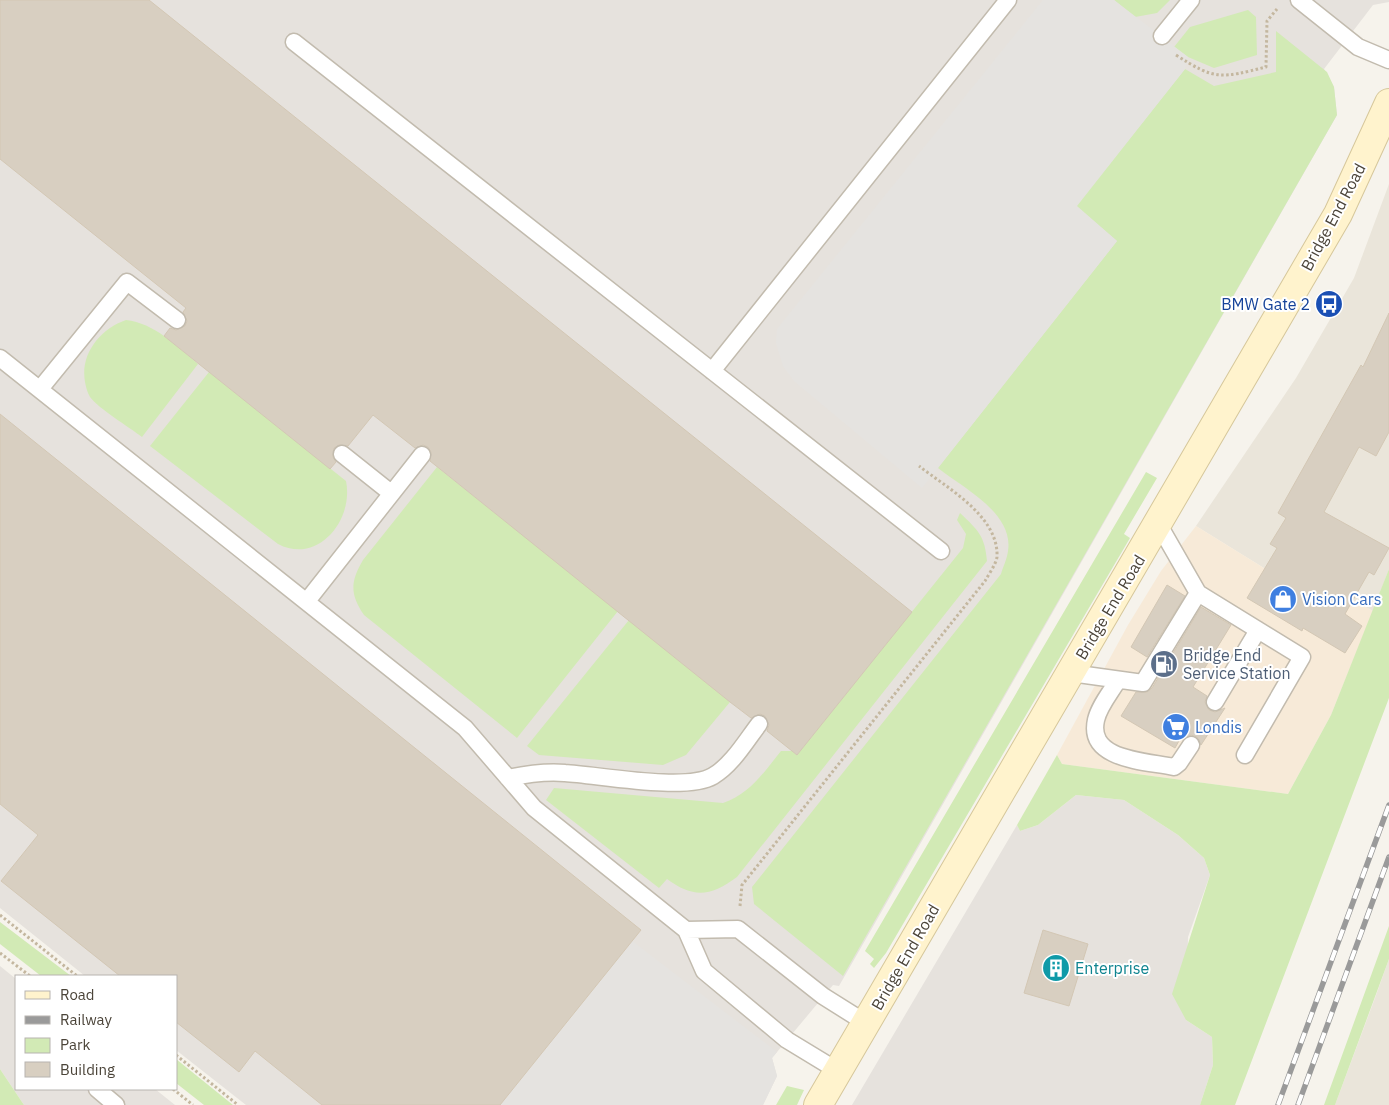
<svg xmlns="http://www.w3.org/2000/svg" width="1389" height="1105" viewBox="0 0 1389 1105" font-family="'IBM Plex Sans',sans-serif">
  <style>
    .residential { fill: #eae5da }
    .commercial { fill: #f7ead8 }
    .industrial { fill: #e6e2dd }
    .green { fill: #d2eab5 }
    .parking { fill: #e5e3e0 }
    .building { fill: #d8cfc1; stroke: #d3c7b4 }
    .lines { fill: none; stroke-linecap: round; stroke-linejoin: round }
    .service-casing { stroke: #c2bbae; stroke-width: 19 }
    .secondary-casing { stroke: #d6c79b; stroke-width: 30 }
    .path { stroke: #c4b79f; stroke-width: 3; stroke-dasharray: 2.5 2.5; stroke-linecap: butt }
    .service { stroke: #fff; stroke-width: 16 }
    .secondary { stroke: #fff3cd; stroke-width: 28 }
    .rail-casing { stroke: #9a9a9a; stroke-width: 5.5 }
    .rail { stroke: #fff; stroke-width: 4; stroke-dasharray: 11; stroke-linecap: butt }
    .labels { text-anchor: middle; stroke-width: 4; stroke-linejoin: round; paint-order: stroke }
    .street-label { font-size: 16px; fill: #4b4439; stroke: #fff }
    .transit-label { font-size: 16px; fill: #164399; stroke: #fff; text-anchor: end }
    .shop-label { font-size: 16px; fill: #366cbe; stroke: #fff; text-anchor: start }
    .service-label { font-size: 16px; fill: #4e5e75; stroke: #fff; text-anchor: start }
    .culture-label { font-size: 16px; fill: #0d838f; stroke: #fff; text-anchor: start }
  </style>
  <rect width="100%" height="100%" fill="#f6f3ec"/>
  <path class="residential" d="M 1389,184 L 1389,569 L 1373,611 L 1318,583 L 1277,576 L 1196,526 L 1296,378 L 1354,278 Z
    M 1389,959 L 1389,1105 L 1335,1105 L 1375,998 Z"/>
  <path class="commercial" d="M 1196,526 L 1277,576 L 1318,583 L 1373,611 L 1331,715 L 1288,794 L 1062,764 L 1057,755 L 1128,625 L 1161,571 Z"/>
  <path class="industrial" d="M 0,0 L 1389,0 L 1389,2 L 1373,5 L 1324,69 L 1334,87 L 1337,115 L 839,986 L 833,985 L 772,1058 L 777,1076 L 763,1105 L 246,1105 L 176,1050 L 176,976 L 85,976 L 0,908 Z
    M 1076,795 L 1124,800 L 1178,835 L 1204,858 L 1210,875 L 1188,937 L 1186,1020 L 1212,1037 L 1213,1065 L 1200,1105 L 852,1105 L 1017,825 L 1020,831 L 1038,825 Z
    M 0,966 L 16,979 L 16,1089 L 155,1089 L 175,1105 L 24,1105 L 0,1069 Z"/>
  <path class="green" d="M 1114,0 L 1170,0 L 1157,13 L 1135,17 Z
    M 1248,10 L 1256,17 L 1257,55 L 1214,68 L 1188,57 L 1174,47 L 1190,27 Z
    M 1276,31 L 1327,72 L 1334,87 L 1337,115 L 843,976 L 754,904 L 752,887 L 1001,574 C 1003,567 1007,559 1008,551 C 1014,513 963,488 938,468 L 1117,241 L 1076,206 L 1185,69 L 1214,86 L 1276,72 Z
    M 126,320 C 154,323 177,346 198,364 L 142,437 C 129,427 99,409 90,397 C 87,392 86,387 85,382 C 80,354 100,329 126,320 Z
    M 209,372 L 346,481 C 354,520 318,565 278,544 L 150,446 Z
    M 437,467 L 618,611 L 517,738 L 364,615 C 350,594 350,582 363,560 Z
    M 1146,472 L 1157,478 L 1124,534 L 1130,538 L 886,953 L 874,968 L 870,964 L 874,959 L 865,951 Z
    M 960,513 C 978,530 985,536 987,561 L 737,877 C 711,896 694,899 667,879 L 659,888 L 546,800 L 554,788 L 723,803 C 750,794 764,772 781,751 L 792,751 L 797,755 L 963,548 L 966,534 L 957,520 Z
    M 1389,569 L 1389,698 L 1235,1105 L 1200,1105 L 1213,1065 L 1212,1037 L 1186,1020 L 1172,994 L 1210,875 L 1204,858 L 1178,835 L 1124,800 L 1076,795 L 1038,825 L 1020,831 L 1017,825 L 1057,755 L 1062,764 L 1288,794 L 1331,715 Z
    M 629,620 L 730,702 L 686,755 L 663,765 L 539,755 L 527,746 Z
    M 0,922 L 71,976 L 41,976 L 0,944 Z
    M 1389,926 L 1389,959 L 1335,1105 L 1324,1105 Z
    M 176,1059 L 233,1105 L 204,1105 L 176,1083 Z
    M 0,1069 L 24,1105 L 0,1105 Z
    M 787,1086 L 804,1090 L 797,1105 L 776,1105 Z"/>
  <path class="parking" d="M 1043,0 L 1114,0 L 1188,57 L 1185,69 L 1077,206 L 1117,241 L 922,488 L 794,381 L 783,366 L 776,343 L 777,329 Z
    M 632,941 L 777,1052 L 772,1058 L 777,1076 L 763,1105 L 500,1105 Z"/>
  <path class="building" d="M 0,0 L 149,0 L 912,612 L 797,755 L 767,731 L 769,725 L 765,716 L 760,714 L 751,718 L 730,702 L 430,461 L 431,452 L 428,447 L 423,445 L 415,448 L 373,415 L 348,446 L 339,445 L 334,448 L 333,457 L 336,462 L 330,469 L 164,336 L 170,328 L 176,330 L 185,326 L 187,321 L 183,312 L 186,308 L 0,159 Z
    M 1389,313 L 1389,432 L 1376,456 L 1359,447 L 1324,512 L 1389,548 L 1374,575 L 1369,572 L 1345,614 L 1362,626 L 1345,653 L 1303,628 L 1302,631 L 1247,598 L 1277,548 L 1270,544 L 1286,518 L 1278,513 L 1361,365 L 1363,367 Z
    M 0,414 L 641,930 L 500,1105 L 322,1105 L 255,1051 L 239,1072 L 176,1022 L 176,976 L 120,976 L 1,881 L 38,835 L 0,804 Z
    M 1167,585 L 1185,596 L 1147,657 L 1131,647 Z
    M 1201,607 L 1231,625 L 1193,687 L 1207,696 L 1205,702 L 1209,710 L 1215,712 L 1225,708 L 1201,745 L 1197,737 L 1191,735 L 1182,740 L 1180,739 L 1175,748 L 1121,716 L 1136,692 L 1147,692 L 1152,688 Z
    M 1043,930 L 1088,944 L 1069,1006 L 1024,993 Z"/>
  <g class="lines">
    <g class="service-casing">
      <path id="service" d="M 1299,0 L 1358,47 L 1389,60
        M 1162,36 L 1191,0
        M 294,42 L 941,551
        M 0,358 L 465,728 L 534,808 L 686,930 L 704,971 L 787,1040 L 838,1071
        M 712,371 L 1008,0
        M 40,389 L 127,282 L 177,320
        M 342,454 L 391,493
        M 1159,525 L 1198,593 L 1302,657 L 1245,755
        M 307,601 L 422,455
        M 1071,673 L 1143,683 L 1198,593
        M 1118,680 C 1111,692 1099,706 1096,720 C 1087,761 1147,761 1174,767 L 1179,763 L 1191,745
        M 1215,702 L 1258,630
        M 508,778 C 527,774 545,771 565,773 C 599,775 686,792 713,776 C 732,765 746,741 759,724
        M 686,930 L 738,929 L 823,996 L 866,1023
        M 97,1089 L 116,1105"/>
    </g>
    <g class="secondary-casing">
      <path id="secondary" d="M 818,1105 L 1338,214 L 1389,103"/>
    </g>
    <path class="path" d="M 1176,55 C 1216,81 1221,78 1266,67 L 1267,21 L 1277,9
      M 740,906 L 742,885 L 985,581 C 989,574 996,564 997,557 C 999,516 947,488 919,466
      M 0,915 L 77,976
      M 0,953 L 30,976
      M 176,1055 L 238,1105
      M 173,1089 L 193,1105"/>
    <use href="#service" class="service"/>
    <use href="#secondary" class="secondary"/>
    <g class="rail-casing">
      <path id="rail" d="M 1278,1105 L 1389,805
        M 1298,1105 L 1389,857"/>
    </g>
    <use href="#rail" class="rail"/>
  </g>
  <defs>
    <g id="bus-disc" transform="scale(1.4375)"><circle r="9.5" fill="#1a4fb4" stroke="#fff"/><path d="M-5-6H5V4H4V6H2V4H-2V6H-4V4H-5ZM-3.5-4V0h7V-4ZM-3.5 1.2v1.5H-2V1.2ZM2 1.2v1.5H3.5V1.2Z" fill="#fff"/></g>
    <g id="shop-disc" transform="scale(1.4375)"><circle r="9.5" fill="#3f7fe0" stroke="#fff"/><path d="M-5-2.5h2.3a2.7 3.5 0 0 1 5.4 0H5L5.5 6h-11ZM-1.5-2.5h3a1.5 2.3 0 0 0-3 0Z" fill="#fff"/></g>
    <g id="fuel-disc" transform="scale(1.4375)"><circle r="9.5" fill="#5c6f8a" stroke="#fff"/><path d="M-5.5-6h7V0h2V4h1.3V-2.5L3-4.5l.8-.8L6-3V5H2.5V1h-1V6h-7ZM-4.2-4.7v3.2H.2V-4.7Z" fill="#fff"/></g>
    <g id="supermarket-disc" transform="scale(1.4375)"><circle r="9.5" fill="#3f7fe0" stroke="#fff"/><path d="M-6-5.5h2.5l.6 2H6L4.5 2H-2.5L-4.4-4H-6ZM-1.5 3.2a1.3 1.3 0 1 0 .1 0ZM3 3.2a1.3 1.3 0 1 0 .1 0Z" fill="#fff"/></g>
    <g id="building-disc" transform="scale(1.4375)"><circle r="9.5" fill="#0f9aa8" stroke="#fff"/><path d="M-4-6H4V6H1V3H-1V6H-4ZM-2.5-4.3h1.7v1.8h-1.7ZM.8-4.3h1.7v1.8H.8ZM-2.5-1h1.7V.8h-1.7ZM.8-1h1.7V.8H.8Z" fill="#fff"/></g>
  </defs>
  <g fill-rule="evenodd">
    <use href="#bus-disc" x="1329" y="304"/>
    <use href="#shop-disc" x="1283" y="599"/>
    <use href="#fuel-disc" x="1164" y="664"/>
    <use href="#supermarket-disc" x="1176" y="727"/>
    <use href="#building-disc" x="1056" y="968"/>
  </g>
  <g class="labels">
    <g class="street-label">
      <text transform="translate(1333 217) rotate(-62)" y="6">Bridge End Road</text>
      <text transform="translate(1110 607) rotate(-59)" y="6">Bridge End Road</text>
      <text transform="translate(905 957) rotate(-60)" y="6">Bridge End Road</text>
    </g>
    <g class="transit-label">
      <text x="1310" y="310">BMW Gate 2</text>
    </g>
    <g class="shop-label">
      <text x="1302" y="605">Vision Cars</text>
      <text x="1195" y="733">Londis</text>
    </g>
    <g class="service-label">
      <text x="1183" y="661">Bridge End<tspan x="1183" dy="18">Service Station</tspan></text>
    </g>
    <g class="culture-label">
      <text x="1075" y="974">Enterprise</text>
    </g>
  </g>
  <rect x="15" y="975" width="162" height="115" fill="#ffffff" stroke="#b7b4b0"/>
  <rect x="25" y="991" width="25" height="8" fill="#fff3cd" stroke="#b7b4b0"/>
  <text x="60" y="1000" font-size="15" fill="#4b4439">Road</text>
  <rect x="25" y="1016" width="25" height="8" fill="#9a9a9a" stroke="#b7b4b0"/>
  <text x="60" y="1025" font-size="15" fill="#4b4439">Railway</text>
  <rect x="25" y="1038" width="25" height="15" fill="#d2eab5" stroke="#b7b4b0"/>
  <text x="60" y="1050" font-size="15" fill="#4b4439">Park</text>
  <rect x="25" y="1062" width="25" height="15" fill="#d8cfc1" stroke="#b7b4b0"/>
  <text x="60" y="1075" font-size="15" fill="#4b4439">Building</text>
</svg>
